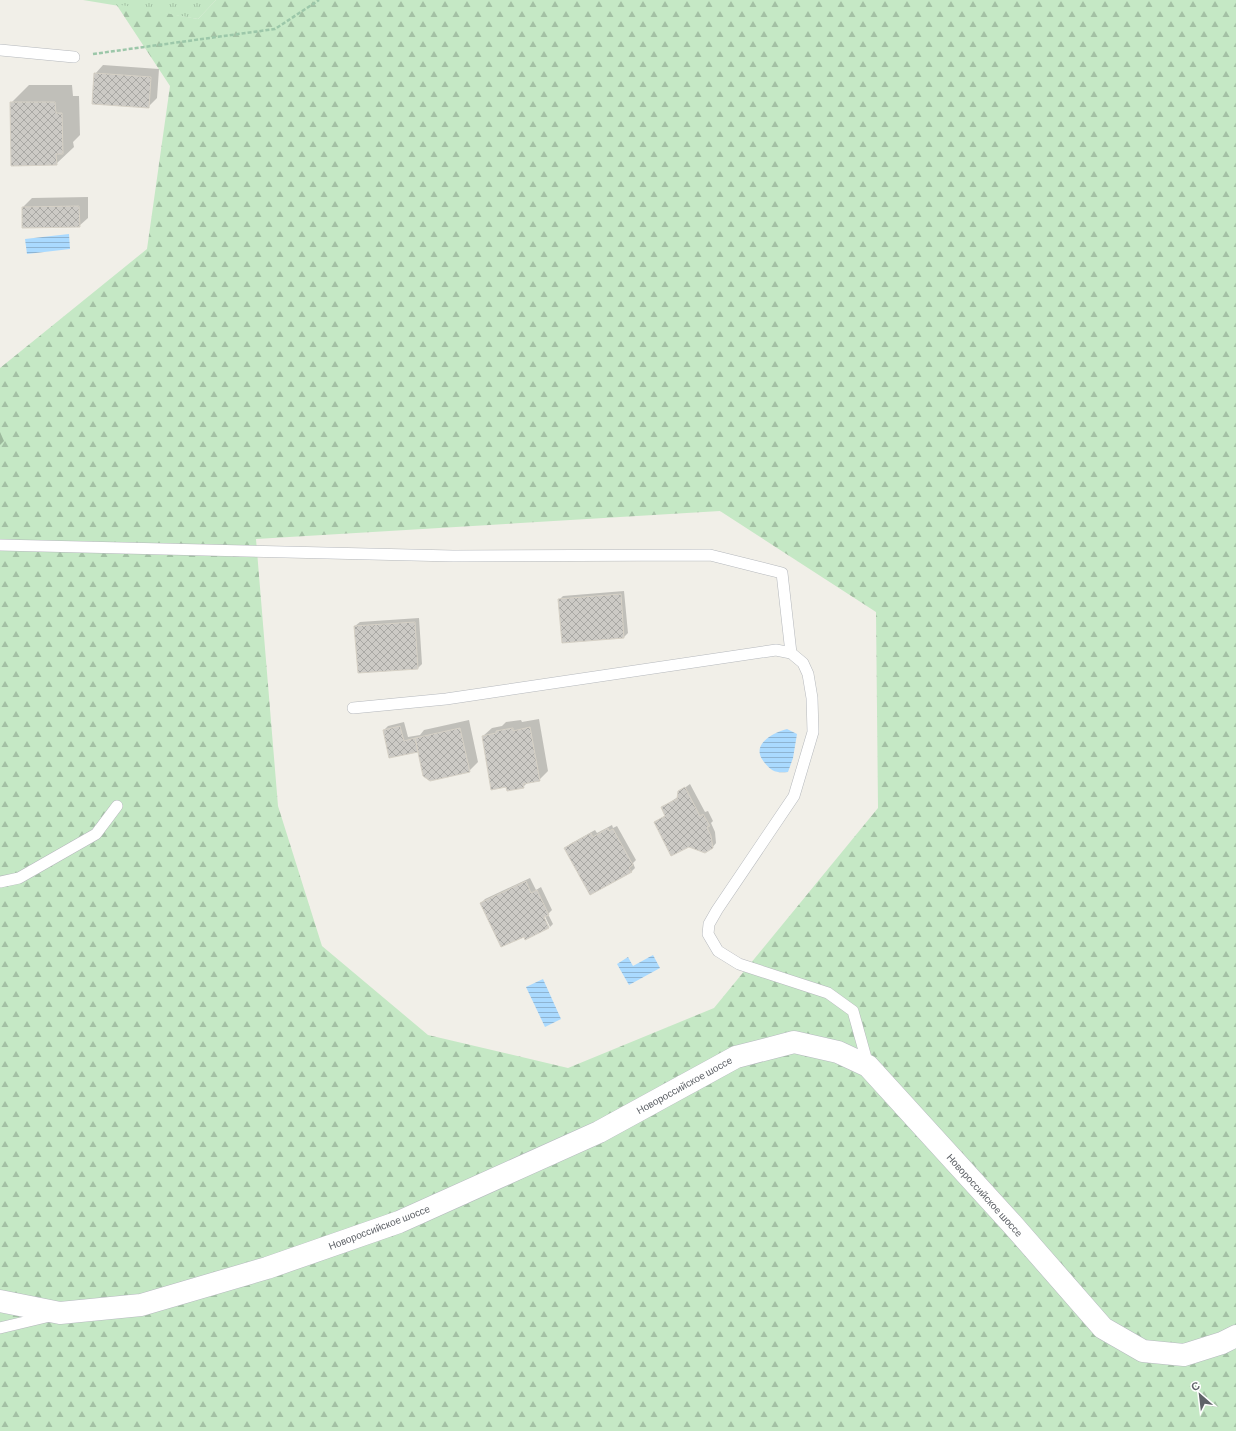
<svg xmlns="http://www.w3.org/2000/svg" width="1236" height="1431" viewBox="0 0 1236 1431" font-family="Barlow,sans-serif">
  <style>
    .grass { fill: url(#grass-tufts) }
    .forest { fill: url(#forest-firs); fill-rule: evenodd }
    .water { fill: url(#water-rules) }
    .shadow { fill: #0003 }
    .building { fill: url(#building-cross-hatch); stroke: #d6d1c6 }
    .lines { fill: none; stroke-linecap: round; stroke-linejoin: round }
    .lane-casing { stroke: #b5b8bc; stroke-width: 12 }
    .secondary-casing { stroke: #b6babf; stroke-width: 23 }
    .path { stroke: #9cc7a9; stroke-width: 2.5; stroke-dasharray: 4 2; stroke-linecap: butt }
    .lane { stroke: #fff; stroke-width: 11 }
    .secondary { stroke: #fff; stroke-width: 22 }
    .labels { text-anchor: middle; stroke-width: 4; stroke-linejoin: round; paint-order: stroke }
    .street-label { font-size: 10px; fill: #5f6368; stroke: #fff }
  </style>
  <defs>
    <pattern id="grass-tufts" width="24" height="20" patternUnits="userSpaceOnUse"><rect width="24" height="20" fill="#c5e8c5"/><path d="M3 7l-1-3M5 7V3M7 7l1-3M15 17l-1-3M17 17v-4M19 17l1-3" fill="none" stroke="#a3c0a4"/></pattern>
    <pattern id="forest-firs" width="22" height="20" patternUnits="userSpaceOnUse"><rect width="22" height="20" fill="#c5e8c5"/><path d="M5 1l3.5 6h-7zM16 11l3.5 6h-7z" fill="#a3c0a4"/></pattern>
    <pattern id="water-rules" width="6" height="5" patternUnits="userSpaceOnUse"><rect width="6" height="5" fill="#aadaff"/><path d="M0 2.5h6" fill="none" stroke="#8eb4d2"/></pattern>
    <pattern id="building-cross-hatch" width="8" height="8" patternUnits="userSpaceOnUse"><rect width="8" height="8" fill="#cccac5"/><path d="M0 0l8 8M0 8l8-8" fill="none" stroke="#a9a8a4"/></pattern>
  </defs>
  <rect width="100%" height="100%" fill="#f1efe8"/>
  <path class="grass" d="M 83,0 L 216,0 L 198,19 Z"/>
  <path class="forest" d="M 216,0 L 1236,0 L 1236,1431 L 0,1431 L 0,368 L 147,249 L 170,86 L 116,4 L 198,19 ZM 720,511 L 876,612 L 878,808 L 714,1008 L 568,1068 L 428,1035 L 322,946 L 278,806 L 256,539 Z"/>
  <path class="water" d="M 69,234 L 70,249 L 27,254 L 25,239 Z
    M 787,729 L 797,734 L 793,758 L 788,772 C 776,773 772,772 764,762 C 750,745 772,733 787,729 Z
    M 653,955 L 660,968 L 629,985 L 617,964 L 628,957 L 633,966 Z
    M 543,979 L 561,1019 L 545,1027 L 526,987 Z"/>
  <path class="shadow" d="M 103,65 L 159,69 L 157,98 L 148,107 L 95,74 Z
    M 29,85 L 72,85 L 73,96 L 79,96 L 80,135 L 73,142 L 74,147 L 56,164 L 11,103 Z
    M 88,197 L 88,218 L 79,226 L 23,207 L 32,198 Z
    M 0,432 L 4,441 L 0,445 Z
    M 624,591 L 628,633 L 624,637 L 559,600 L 563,596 Z
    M 419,618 L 422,664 L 418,668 L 355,626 L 360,622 Z
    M 539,719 L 548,771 L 539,780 L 528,782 L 523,787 L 483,736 L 492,728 L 502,726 L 506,722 L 521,720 L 522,722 Z
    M 469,720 L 478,762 L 469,771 L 418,750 L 384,730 L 388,726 L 404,722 L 408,737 L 420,735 L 424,730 Z
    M 690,784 L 705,812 L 708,811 L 713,821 L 711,823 L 715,832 L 716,843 L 712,848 L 655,822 L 666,815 L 662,807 L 678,797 L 679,792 Z
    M 612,825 L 613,828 L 617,826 L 636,860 L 633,863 L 635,868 L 631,872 L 565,848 L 570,844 L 595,830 L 597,833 Z
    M 530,878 L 536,890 L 541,887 L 552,910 L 548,914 L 553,924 L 550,927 L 543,912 L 541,913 L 549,927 L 524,935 L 481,903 L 485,899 Z"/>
  <path class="building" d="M 94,73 L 151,77 L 149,108 L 92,104 Z
    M 10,102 L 55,102 L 56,113 L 62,113 L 63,154 L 56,154 L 57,165 L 11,166 Z
    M 79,206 L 80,227 L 22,228 L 22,207 Z
    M 621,594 L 624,638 L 562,643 L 558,599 Z
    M 415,622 L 418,669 L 358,673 L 354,626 Z
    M 400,726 L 404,741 L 415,738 L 418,752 L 389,758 L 383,730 Z
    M 530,727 L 540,781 L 523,784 L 524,788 L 507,791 L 506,787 L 491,790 L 482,736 L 496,733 L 496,731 L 513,728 L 513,731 Z
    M 460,728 L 470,772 L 430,781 L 423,776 L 415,738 Z
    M 685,787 L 700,816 L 703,814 L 710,826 L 707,827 L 711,836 L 713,848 L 705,853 L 689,847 L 671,856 L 654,822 L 665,816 L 661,807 L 677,799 L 678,791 Z
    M 608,828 L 609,831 L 613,829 L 633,865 L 629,868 L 632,872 L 590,895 L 564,848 L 591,833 L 593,837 Z
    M 526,881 L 531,893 L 537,890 L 549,915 L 544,917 L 549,928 L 525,940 L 524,937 L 501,947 L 480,903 Z"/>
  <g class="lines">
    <g class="lane-casing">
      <path id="lane" d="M 0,50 L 74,57
        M 0,545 L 453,556 L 710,555 L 782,573 L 791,653
        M 353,708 L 446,699 L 776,650 L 791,653 L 803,663 L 808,674 L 812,698 L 813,732 L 794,796 L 717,910 L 709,924 L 708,934 L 718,951 L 739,964 L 828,993 L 853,1011 L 868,1065
        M 0,882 L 19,878 L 96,834 L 117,806
        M 0,1328 L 50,1316"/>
    </g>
    <g class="secondary-casing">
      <path id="secondary" d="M 0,1301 L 60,1313 L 141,1305 L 267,1268 L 399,1222 L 599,1132 L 736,1057 L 794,1042 L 838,1052 L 868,1066 L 1012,1224 L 1103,1328 L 1143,1351 L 1184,1355 L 1222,1343 L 1236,1336"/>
    </g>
    <path class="path" d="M 93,54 L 275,29 L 319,0"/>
    <use href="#lane" class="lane"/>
    <use href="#secondary" class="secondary"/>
  </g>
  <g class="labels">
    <g class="street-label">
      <text transform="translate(684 1085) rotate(-29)" y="4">Новороссийское шоссе</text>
      <text transform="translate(985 1195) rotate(48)" y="4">Новороссийское шоссе</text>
      <text transform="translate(379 1227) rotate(-21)" y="4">Новороссийское шоссе</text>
    </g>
  </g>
  <g transform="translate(1200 1395) rotate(332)" stroke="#ffffff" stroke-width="3" paint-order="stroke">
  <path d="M0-3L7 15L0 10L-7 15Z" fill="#5f6368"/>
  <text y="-6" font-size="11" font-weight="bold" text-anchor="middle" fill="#5f6368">С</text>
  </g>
</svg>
